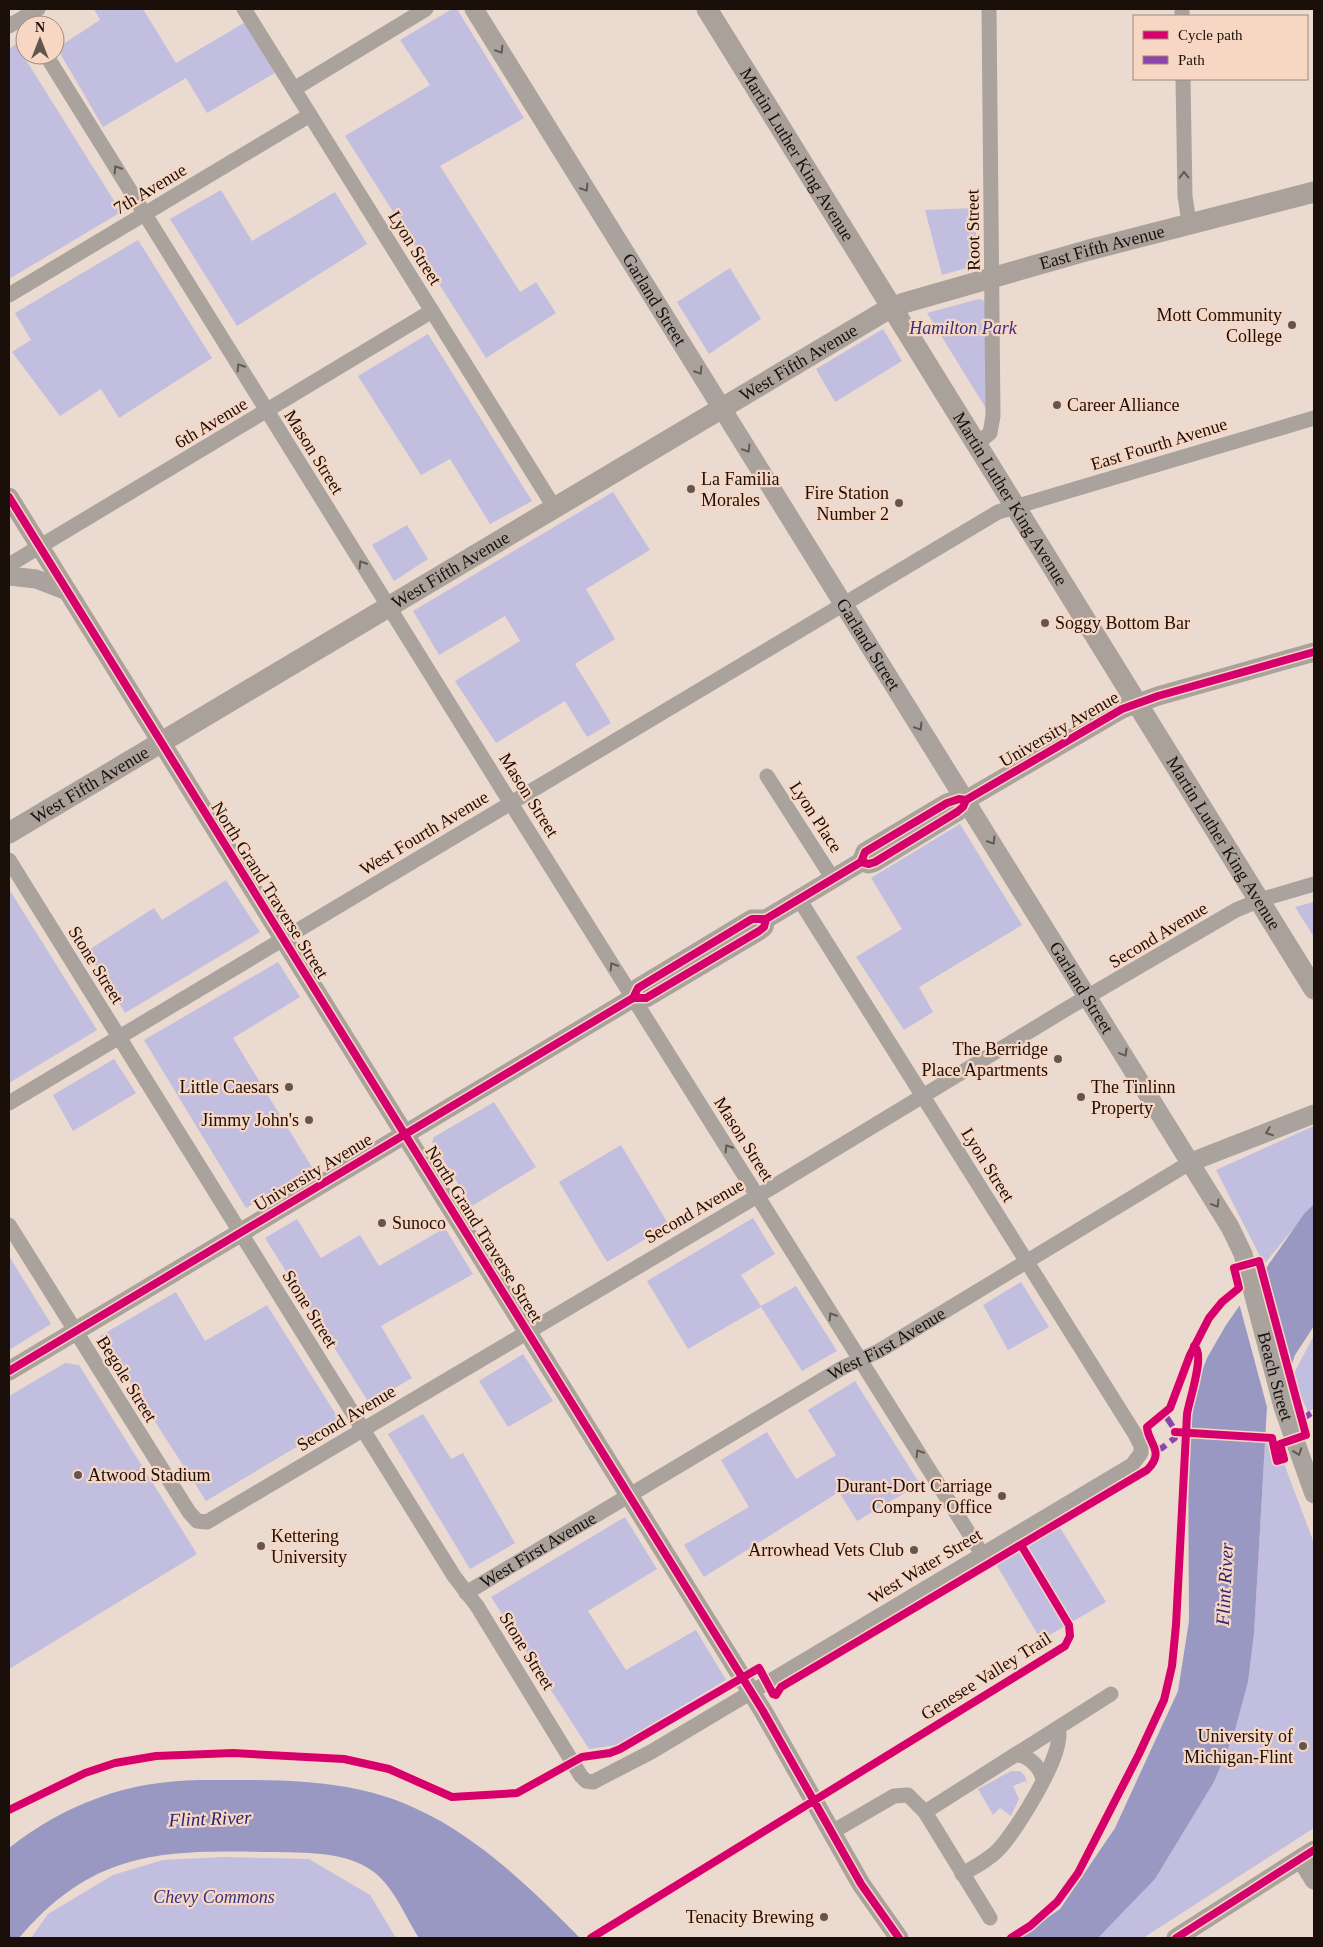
<svg xmlns="http://www.w3.org/2000/svg" width="1323" height="1947" viewBox="0 0 1323 1947" font-family="'Times New Roman',serif">
  <style>
    .green { fill: #c1bedf }
    .water { fill: #9898c3 }
    .pier { fill: #ebdad0 }
    .lines { fill: none; stroke-linecap: round; stroke-linejoin: round }
    .minor { stroke: #aaa39d; stroke-width: 15 }
    .tertiary { stroke: #aaa39d; stroke-width: 19 }
    .secondary { stroke: #aba19b; stroke-width: 21 }
    .quiet { stroke: #8e44ad; stroke-width: 6; stroke-dasharray: 12 6; stroke-linecap: butt }
    .cycleway-casing { stroke: #f7d7c4; stroke-width: 11 }
    .cycleway { stroke: #d6006c; stroke-width: 8 }
    .oneway { stroke: #625953 }
    .poi-dot { fill: #63564f; stroke: #f7d7c4; stroke-width: 2 }
    .labels { text-anchor: middle; stroke-width: 4.5; stroke-linejoin: round; paint-order: stroke }
    .street-label { font-size: 18px; fill: #1a0f09; stroke: #f7d7c4 }
    .poi-label { font-size: 18px; fill: #1a0f09; stroke: #f7d7c4; text-anchor: end }
    .park-label { font-size: 18px; font-style: italic; fill: #343383; stroke: #f7d7c4 }
    .water-label { font-size: 19px; font-style: italic; fill: #282473; stroke: #f7d7c4 }
  </style>
  <rect width="100%" height="100%" fill="#ebdad0"/>
  <path class="green" d="M 94,9 L 143,9 L 176,63 L 244,23 L 278,71 L 207,113 L 186,78 L 103,127 L 57,48 L 100,20 Z
    M 452,9 L 457,9 L 524,118 L 440,166 L 520,292 L 536,282 L 556,313 L 486,358 L 345,136 L 430,85 L 400,40 Z
    M 16,44 L 121,212 L 9,279 L 9,49 Z
    M 221,190 L 252,241 L 335,192 L 367,244 L 237,326 L 170,219 Z
    M 975,208 L 977,265 L 942,275 L 925,210 Z
    M 138,240 L 212,358 L 119,418 L 101,389 L 60,416 L 12,352 L 31,340 L 15,313 Z
    M 730,268 L 761,319 L 709,354 L 677,302 Z
    M 979,299 L 985,301 L 987,410 L 927,313 Z
    M 883,329 L 902,361 L 835,402 L 816,369 Z
    M 428,334 L 532,501 L 490,524 L 450,459 L 421,475 L 358,376 Z
    M 613,492 L 650,550 L 586,589 L 615,639 L 575,664 L 611,723 L 587,737 L 565,701 L 496,743 L 455,681 L 520,641 L 505,616 L 439,655 L 413,611 Z
    M 407,525 L 428,559 L 394,581 L 372,545 Z
    M 960,824 L 1022,925 L 919,987 L 933,1012 L 904,1030 L 856,957 L 902,929 L 871,878 Z
    M 226,880 L 260,932 L 125,1013 L 87,951 L 154,908 L 162,920 Z
    M 9,889 L 97,1030 L 9,1083 Z
    M 1314,902 L 1314,937 L 1295,907 Z
    M 278,962 L 300,997 L 233,1038 L 313,1169 L 246,1208 L 144,1040 Z
    M 114,1059 L 136,1093 L 73,1131 L 53,1095 Z
    M 494,1102 L 536,1167 L 472,1206 L 432,1142 L 434,1137 Z
    M 1314,1126 L 1314,1204 L 1264,1264 L 1216,1170 Z
    M 621,1145 L 669,1225 L 607,1262 L 559,1182 Z
    M 753,1218 L 775,1254 L 741,1275 L 761,1306 L 796,1286 L 837,1351 L 802,1371 L 761,1307 L 688,1349 L 647,1281 Z
    M 297,1219 L 321,1258 L 360,1235 L 379,1266 L 445,1228 L 473,1274 L 381,1326 L 412,1378 L 369,1403 L 265,1238 Z
    M 9,1256 L 51,1324 L 9,1350 Z
    M 1021,1282 L 1049,1327 L 1008,1350 L 983,1305 Z
    M 176,1292 L 205,1341 L 267,1305 L 340,1421 L 206,1501 L 100,1336 Z
    M 1314,1335 L 1314,1408 L 1308,1412 L 1292,1377 Z
    M 523,1354 L 553,1401 L 508,1427 L 479,1381 Z
    M 65,1363 L 79,1365 L 197,1554 L 9,1669 L 9,1396 Z
    M 855,1381 L 920,1484 L 857,1521 L 839,1492 L 704,1577 L 684,1545 L 749,1507 L 721,1460 L 767,1432 L 796,1479 L 836,1455 L 808,1410 Z
    M 423,1414 L 451,1459 L 463,1453 L 515,1543 L 470,1569 L 388,1434 Z
    M 1275,1440 L 1314,1543 L 1314,1828 L 1143,1938 L 1098,1938 L 1155,1879 L 1214,1782 L 1234,1734 L 1248,1682 L 1254,1634 L 1265,1441 Z
    M 625,1517 L 657,1569 L 588,1611 L 626,1670 L 696,1630 L 726,1680 L 617,1745 L 589,1749 L 491,1597 Z
    M 1059,1526 L 1106,1602 L 1041,1640 L 996,1564 Z
    M 1011,1771 L 1020,1771 L 1025,1776 L 1027,1785 L 1025,1781 L 1013,1786 L 1019,1799 L 1011,1816 L 1000,1808 L 993,1815 L 978,1789 Z
    M 224,1857 L 309,1859 L 370,1895 L 396,1938 L 31,1938 L 48,1914 L 113,1875 L 163,1860 Z"/>
  <path class="water" d="M 1314,1204 L 1314,1326 L 1295,1355 L 1290,1370 L 1267,1407 L 1254,1634 L 1248,1682 L 1234,1734 L 1214,1782 L 1155,1879 L 1098,1938 L 1018,1938 L 1060,1909 L 1115,1828 L 1178,1691 L 1189,1621 L 1188,1435 L 1195,1389 L 1207,1358 L 1226,1325 L 1304,1214 Z
    M 199,1780 C 252,1780 309,1778 361,1790 C 450,1809 519,1876 580,1938 L 419,1938 C 404,1915 393,1883 368,1868 C 340,1851 304,1853 272,1852 C 164,1850 95,1849 19,1938 L 9,1938 L 9,1848 C 65,1804 127,1781 199,1780 Z"/>
  <path class="pier" d="M 1264,1267 L 1290,1370 L 1267,1407 L 1239,1303 Z"/>
  <g class="lines">
    <g class="minor">
      <path d="M 244,9 L 554,507"/>
      <path d="M 1182,9 L 1182,16"/>
      <path d="M 9,26 L 38,9"/>
      <path d="M 46,55 L 502,789 L 982,1554"/>
      <path d="M 1183,79 L 1185,196 L 1189,223"/>
      <path d="M 294,89 L 426,9"/>
      <path d="M 9,295 L 310,115"/>
      <path d="M 977,444 L 990,433 L 993,416 L 989,9"/>
      <path d="M 9,565 L 432,311"/>
      <path d="M 767,776 L 833,879"/>
      <path d="M 9,860 L 454,1576 L 477,1606 L 581,1776 L 586,1781 L 593,1782 L 651,1752 L 1132,1465 L 1141,1453 L 1141,1446 L 1135,1434 L 799,899"/>
      <path d="M 9,1103 L 998,512 L 1314,418"/>
      <path d="M 9,1225 L 189,1512 L 197,1521 L 207,1522 L 776,1185 L 1068,1008 L 1236,910 L 1260,900 L 1314,884"/>
      <path id="s1" d="M 466,1593 L 842,1368 L 879,1351 L 1191,1162"/>
      <path d="M 1015,1755 C 1028,1754 1040,1767 1043,1779"/>
      <path d="M 925,1812 L 1111,1694"/>
      <path d="M 832,1832 L 894,1796 L 908,1795 L 925,1812 L 990,1918"/>
      <path d="M 962,1874 C 975,1867 988,1860 998,1850 C 1015,1833 1067,1751 1058,1728"/>
    </g>
    <g class="tertiary">
      <path id="s2" d="M 474,9 L 1230,1227 L 1243,1254 L 1283,1407 L 1314,1494"/>
      <path d="M 9,497 L 763,1711 L 861,1884 L 899,1938"/>
      <path d="M 9,576 L 36,579 L 67,591"/>
      <path d="M 861,862 L 865,852 L 947,803 L 959,799 L 966,800 L 1122,709 L 1158,696 L 1314,652"/>
      <path d="M 633,998 L 638,988 L 752,919 L 766,919 L 861,862 L 869,864 L 875,862 L 957,812 L 963,807 L 966,800"/>
      <path d="M 1191,1162 L 1314,1114"/>
      <path d="M 9,1371 L 633,998 L 646,998 L 759,931 L 764,927 L 766,919"/>
      <path d="M 1301,1859 L 1314,1880"/>
      <path d="M 1176,1938 L 1314,1850"/>
    </g>
    <g class="secondary">
      <path id="s3" d="M 707,9 L 1314,989"/>
      <path id="s4" d="M 9,833 L 885,311 L 904,303 L 1089,250 L 1314,192"/>
    </g>
    <path class="quiet" d="M 1301,1420 L 1314,1411
      M 1155,1450 L 1162,1448 L 1175,1438 L 1175,1430 L 1165,1415"/>
    <g class="cycleway-casing">
      <path id="cycleway" d="M 9,497 L 763,1711 L 861,1884 L 899,1938
        M 861,862 L 865,852 L 947,803 L 959,799 L 966,800 L 1122,709 L 1158,696 L 1314,652
        M 633,998 L 638,988 L 752,919 L 766,919 L 861,862 L 869,864 L 875,862 L 957,812 L 963,807 L 966,800
        M 9,1371 L 633,998 L 646,998 L 759,931 L 764,927 L 766,919
        M 9,1810 L 85,1773 L 115,1763 L 156,1756 L 233,1753 L 344,1759 L 389,1769 L 452,1797 L 517,1793 L 582,1757 L 610,1753 L 620,1749 L 759,1668 L 773,1694 L 776,1695 L 781,1687 L 1147,1470 C 1166,1451 1148,1444 1147,1427 L 1170,1408 L 1190,1355 L 1209,1318 L 1222,1302 L 1239,1288 L 1234,1268 L 1259,1261 L 1306,1435 L 1280,1444 L 1284,1459 L 1277,1461 L 1272,1438 L 1175,1432
        M 591,1938 L 1065,1646 L 1070,1636 L 1069,1625 L 1021,1545
        M 1011,1938 L 1030,1926 L 1057,1902 L 1078,1873 L 1139,1754 L 1164,1700 L 1172,1666 L 1176,1625 L 1187,1414 C 1189,1400 1206,1353 1194,1346
        M 1176,1938 L 1314,1850"/>
    </g>
    <use href="#cycleway" class="cycleway"/>
  </g>
  <defs><path id="oneway-chevron" d="M-2-3.5L2.5 0L-2 3.5" fill="none" stroke-width="1.6" stroke-linecap="round" stroke-linejoin="round" transform="scale(1.25)"/></defs>
  <g class="oneway">
    <use href="#oneway-chevron" transform="translate(500 50) rotate(58)"/>
    <use href="#oneway-chevron" transform="translate(117 169) rotate(-122)"/>
    <use href="#oneway-chevron" transform="translate(1184 175) rotate(-91)"/>
    <use href="#oneway-chevron" transform="translate(585 188) rotate(58)"/>
    <use href="#oneway-chevron" transform="translate(240 367) rotate(-122)"/>
    <use href="#oneway-chevron" transform="translate(699 371) rotate(58)"/>
    <use href="#oneway-chevron" transform="translate(747 449) rotate(58)"/>
    <use href="#oneway-chevron" transform="translate(362 564) rotate(-122)"/>
    <use href="#oneway-chevron" transform="translate(919 727) rotate(58)"/>
    <use href="#oneway-chevron" transform="translate(992 841) rotate(58)"/>
    <use href="#oneway-chevron" transform="translate(613 966) rotate(-122)"/>
    <use href="#oneway-chevron" transform="translate(1124 1053) rotate(59)"/>
    <use href="#oneway-chevron" transform="translate(1269 1132) rotate(159)"/>
    <use href="#oneway-chevron" transform="translate(728 1148) rotate(-122)"/>
    <use href="#oneway-chevron" transform="translate(1216 1204) rotate(59)"/>
    <use href="#oneway-chevron" transform="translate(832 1316) rotate(-122)"/>
    <use href="#oneway-chevron" transform="translate(1298 1452) rotate(70)"/>
    <use href="#oneway-chevron" transform="translate(919 1453) rotate(-122)"/>
  </g>
  <g class="poi-dot">
    <circle cx="1292" cy="325" r="5"/>
    <circle cx="1057" cy="405" r="5"/>
    <circle cx="691" cy="489" r="5"/>
    <circle cx="899" cy="503" r="5"/>
    <circle cx="1045" cy="623" r="5"/>
    <circle cx="1058" cy="1059" r="5"/>
    <circle cx="289" cy="1087" r="5"/>
    <circle cx="1081" cy="1097" r="5"/>
    <circle cx="309" cy="1120" r="5"/>
    <circle cx="382" cy="1223" r="5"/>
    <circle cx="78" cy="1475" r="5"/>
    <circle cx="1002" cy="1496" r="5"/>
    <circle cx="261" cy="1546" r="5"/>
    <circle cx="914" cy="1550" r="5"/>
    <circle cx="1303" cy="1746" r="5"/>
    <circle cx="824" cy="1917" r="5"/>
  </g>
  <g class="labels">
    <g class="street-label">
      <text dy="6" stroke="none"><textPath href="#s3" startOffset="171">Martin Luther King Avenue</textPath></text>
      <text transform="translate(150 189) rotate(-31)" y="6">7th Avenue</text>
      <text transform="translate(973 230) rotate(-91)" y="6">Root Street</text>
      <text dy="6" stroke="none"><textPath href="#s4" startOffset="1246">East Fifth Avenue</textPath></text>
      <text transform="translate(415 248) rotate(58)" y="6">Lyon Street</text>
      <text dy="6" stroke="none"><textPath href="#s2" startOffset="342">Garland Street</textPath></text>
      <text dy="6" stroke="none"><textPath href="#s4" startOffset="919">West Fifth Avenue</textPath></text>
      <text transform="translate(211 423) rotate(-31)" y="6">6th Avenue</text>
      <text transform="translate(1159 444) rotate(-17)" y="6">East Fourth Avenue</text>
      <text transform="translate(314 452) rotate(58)" y="6">Mason Street</text>
      <text dy="6" stroke="none"><textPath href="#s3" startOffset="576">Martin Luther King Avenue</textPath></text>
      <text dy="6" stroke="none"><textPath href="#s4" startOffset="514">West Fifth Avenue</textPath></text>
      <text dy="6" stroke="none"><textPath href="#s2" startOffset="748">Garland Street</textPath></text>
      <text transform="translate(1059 729) rotate(-30)" y="6">University Avenue</text>
      <text dy="6" stroke="none"><textPath href="#s4" startOffset="94">West Fifth Avenue</textPath></text>
      <text transform="translate(529 795) rotate(58)" y="6">Mason Street</text>
      <text transform="translate(816 817) rotate(57)" y="6">Lyon Place</text>
      <text transform="translate(424 833) rotate(-31)" y="6">West Fourth Avenue</text>
      <text dy="6" stroke="none"><textPath href="#s3" startOffset="981">Martin Luther King Avenue</textPath></text>
      <text transform="translate(270 890) rotate(58)" y="6">North Grand Traverse Street</text>
      <text transform="translate(1158 935) rotate(-31)" y="6">Second Avenue</text>
      <text transform="translate(96 965) rotate(58)" y="6">Stone Street</text>
      <text dy="6" stroke="none"><textPath href="#s2" startOffset="1152">Garland Street</textPath></text>
      <text transform="translate(744 1139) rotate(58)" y="6">Mason Street</text>
      <text transform="translate(988 1165) rotate(58)" y="6">Lyon Street</text>
      <text transform="translate(313 1172) rotate(-31)" y="6">University Avenue</text>
      <text transform="translate(694 1211) rotate(-30)" y="6">Second Avenue</text>
      <text transform="translate(484 1234) rotate(58)" y="6">North Grand Traverse Street</text>
      <text transform="translate(310 1309) rotate(58)" y="6">Stone Street</text>
      <text dy="6" stroke="none"><textPath href="#s1" startOffset="489">West First Avenue</textPath></text>
      <text dy="6" stroke="none"><textPath href="#s2" startOffset="1590">Beach Street</textPath></text>
      <text transform="translate(127 1379) rotate(58)" y="6">Begole Street</text>
      <text transform="translate(346 1418) rotate(-31)" y="6">Second Avenue</text>
      <text dy="6" stroke="none"><textPath href="#s1" startOffset="84">West First Avenue</textPath></text>
      <text transform="translate(925 1566) rotate(-31)" y="6">West Water Street</text>
      <text transform="translate(527 1651) rotate(58)" y="6">Stone Street</text>
      <text transform="translate(986 1676) rotate(-32)" y="6">Genesee Valley Trail</text>
    </g>
    <g class="poi-label">
      <text x="1282" y="321">Mott Community<tspan x="1282" dy="21">College</tspan></text>
      <text x="1067" y="411" text-anchor="start">Career Alliance</text>
      <text x="701" y="485" text-anchor="start">La Familia<tspan x="701" dy="21">Morales</tspan></text>
      <text x="889" y="499">Fire Station<tspan x="889" dy="21">Number 2</tspan></text>
      <text x="1055" y="629" text-anchor="start">Soggy Bottom Bar</text>
      <text x="1048" y="1055">The Berridge<tspan x="1048" dy="21">Place Apartments</tspan></text>
      <text x="279" y="1093">Little Caesars</text>
      <text x="1091" y="1093" text-anchor="start">The Tinlinn<tspan x="1091" dy="21">Property</tspan></text>
      <text x="299" y="1126">Jimmy John's</text>
      <text x="392" y="1229" text-anchor="start">Sunoco</text>
      <text x="88" y="1481" text-anchor="start">Atwood Stadium</text>
      <text x="992" y="1492">Durant-Dort Carriage<tspan x="992" dy="21">Company Office</tspan></text>
      <text x="271" y="1542" text-anchor="start">Kettering<tspan x="271" dy="21">University</tspan></text>
      <text x="904" y="1556">Arrowhead Vets Club</text>
      <text x="1293" y="1742">University of<tspan x="1293" dy="21">Michigan-Flint</tspan></text>
      <text x="814" y="1923">Tenacity Brewing</text>
    </g>
    <g class="park-label">
      <text x="963" y="334">Hamilton Park</text>
      <text x="214" y="1903">Chevy Commons</text>
    </g>
    <g class="water-label">
      <text transform="translate(1224 1584) rotate(-87)" y="7">Flint River</text>
      <text transform="translate(210 1818) rotate(-2)" y="7">Flint River</text>
    </g>
  </g>
  <rect width="1323" height="1947" fill="none" stroke="#1a0f09" stroke-width="20"/>
  <rect x="1133" y="15" width="175" height="65" fill="#f7d7c4" stroke="#9f8779"/>
  <rect x="1143" y="31" width="25" height="8" fill="#d6006c" stroke="#9f8779"/>
  <text x="1178" y="40" font-size="15" fill="#1a0f09">Cycle path</text>
  <rect x="1143" y="56" width="25" height="8" fill="#8e44ad" stroke="#9f8779"/>
  <text x="1178" y="65" font-size="15" fill="#1a0f09">Path</text>
  <g transform="translate(40 40)"><circle r="24" fill="#f7d7c4" stroke="#9f8779"/>
  <path d="M0-4L9 19L0 12L-9 19Z" fill="#63564f"/>
  <text y="-8" font-size="14" font-weight="bold" text-anchor="middle" fill="#1a0f09">N</text>
  </g>
</svg>
